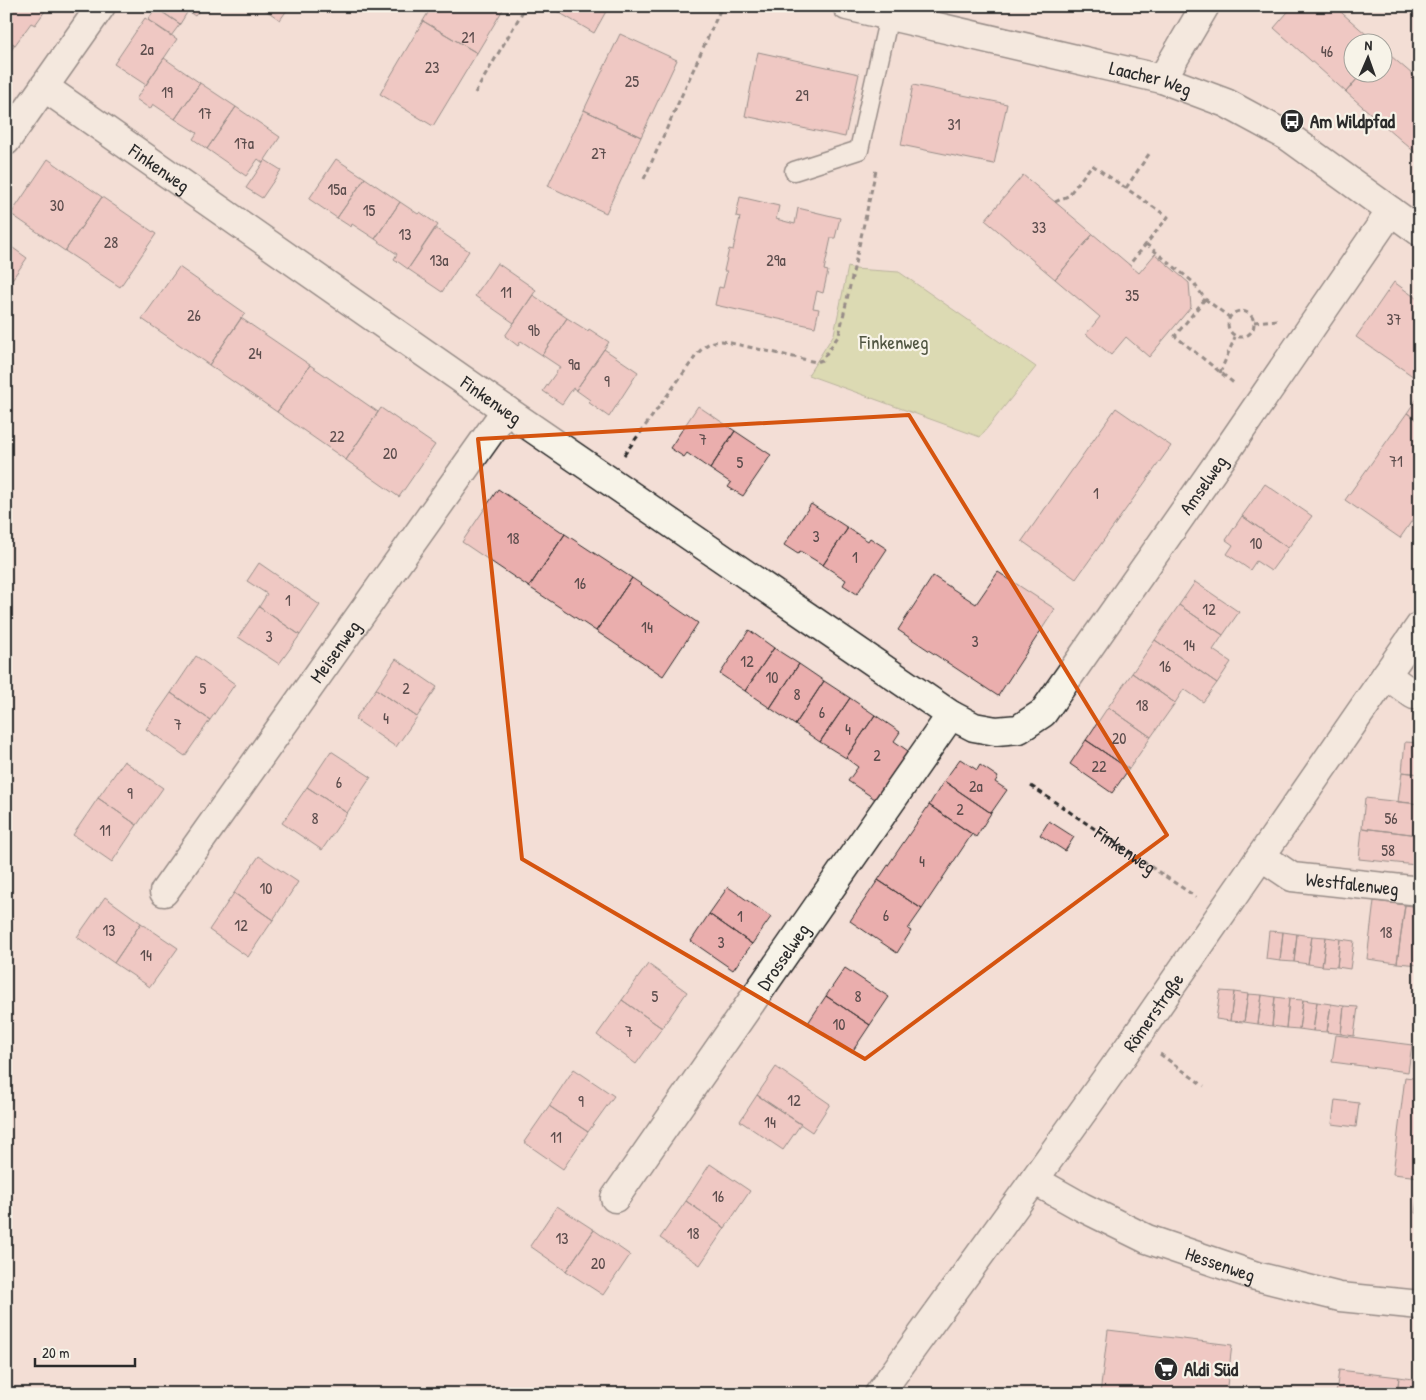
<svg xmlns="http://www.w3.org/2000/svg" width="1426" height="1400" viewBox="0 0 1426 1400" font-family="'Patrick Hand',sans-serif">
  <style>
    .green { fill: #c1d489; stroke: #76805a }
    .building { fill: #eaaead; stroke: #2b2b2b }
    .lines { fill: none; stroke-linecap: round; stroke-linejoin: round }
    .lane-casing { stroke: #2b2b2b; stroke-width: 21 }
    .street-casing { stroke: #2b2b2b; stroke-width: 31 }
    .secondary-casing { stroke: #2b2b2b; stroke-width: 31 }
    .path { stroke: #2b2b2b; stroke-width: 3; stroke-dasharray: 5 4; stroke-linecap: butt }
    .lane { stroke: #f7f3e8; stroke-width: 18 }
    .street { stroke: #f7f3e8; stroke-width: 28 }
    .secondary { stroke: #f7f3e8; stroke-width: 28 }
    .marked { fill: none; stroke: #d5540f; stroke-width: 4; stroke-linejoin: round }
    .labels { text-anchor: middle; stroke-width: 4.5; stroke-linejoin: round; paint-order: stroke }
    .number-label { font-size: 16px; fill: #5b4c4c }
    .street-label { font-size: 19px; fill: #2b2b2b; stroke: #f7f3e8 }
    .poi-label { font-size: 19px; font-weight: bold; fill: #2b2b2b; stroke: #f7f3e8; text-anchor: start }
    .park-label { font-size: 19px; fill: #505542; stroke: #f7f3e8 }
  </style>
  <rect width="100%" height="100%" fill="#f3ded6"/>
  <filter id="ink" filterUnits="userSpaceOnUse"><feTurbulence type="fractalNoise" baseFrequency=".02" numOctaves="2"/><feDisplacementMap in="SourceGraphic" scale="10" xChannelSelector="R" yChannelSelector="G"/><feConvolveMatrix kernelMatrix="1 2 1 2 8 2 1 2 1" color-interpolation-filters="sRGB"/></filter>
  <g filter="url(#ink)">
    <path class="green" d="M 848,267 L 854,269 L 899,272 L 1036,367 L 980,437 L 808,375 L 834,334 Z"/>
    <path class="building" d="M 6,6 L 39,6 L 45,11 L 35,25 L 31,23 L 15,45 L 6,39 Z
      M 157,6 L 180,6 L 188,11 L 180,24 L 156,8 Z
      M 180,6 L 202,6 L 195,16 Z
      M 260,6 L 290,6 L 280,20 Z
      M 432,6 L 505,6 L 477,53 L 423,21 Z
      M 548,6 L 609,6 L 594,33 Z
      M 1293,6 L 1334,6 L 1375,42 L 1354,42 L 1354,72 L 1363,72 L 1346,92 L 1274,28 Z
      M 156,8 L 180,24 L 171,36 L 148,20 Z
      M 145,18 L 177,39 L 146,85 L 114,64 Z
      M 423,21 L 477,53 L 433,126 L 380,94 Z
      M 620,34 L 677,60 L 641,137 L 584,110 Z
      M 6,39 L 15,45 L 6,57 Z
      M 1384,50 L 1420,81 L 1420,153 L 1418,155 L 1346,92 L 1363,72 L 1384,72 Z
      M 758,52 L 859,74 L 845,137 L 745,116 Z
      M 164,58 L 200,83 L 175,119 L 153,104 L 150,109 L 136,99 Z
      M 200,83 L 236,107 L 207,149 L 193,139 L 197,133 L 175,119 Z
      M 913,85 L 1007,104 L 994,164 L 901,145 Z
      M 236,107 L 280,137 L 263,163 L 258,159 L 246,176 L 207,149 Z
      M 584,110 L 641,137 L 606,213 L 548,186 Z
      M 48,159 L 102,197 L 65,251 L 11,214 Z
      M 336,159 L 365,178 L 337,218 L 309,199 Z
      M 265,160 L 281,170 L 262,198 L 246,188 Z
      M 1023,175 L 1093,234 L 1055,279 L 985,220 Z
      M 365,178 L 400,202 L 375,239 L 352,224 L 351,227 L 337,218 Z
      M 102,197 L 156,234 L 120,287 L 65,251 Z
      M 740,197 L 779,206 L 776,219 L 795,224 L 798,208 L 840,218 L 835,238 L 831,238 L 824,270 L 828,271 L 823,293 L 817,291 L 813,308 L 819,309 L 815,327 L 715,305 L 719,287 L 723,288 L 727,271 L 724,271 L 729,249 L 733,250 L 740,217 L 736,216 Z
      M 400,202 L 418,214 L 420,212 L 438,225 L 408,269 L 394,259 L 397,254 L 375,239 Z
      M 435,228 L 469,251 L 442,292 L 408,269 Z
      M 1093,234 L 1139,273 L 1155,254 L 1189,283 L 1191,307 L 1149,357 L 1126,337 L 1111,355 L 1086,334 L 1100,317 L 1055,279 Z
      M 6,243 L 27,258 L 6,288 Z
      M 497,263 L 536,290 L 514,323 L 475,296 Z
      M 179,267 L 245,313 L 209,365 L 142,319 Z
      M 1394,282 L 1420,301 L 1420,381 L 1356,337 Z
      M 533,295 L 567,318 L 542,355 L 521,341 L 518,346 L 505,336 Z
      M 241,318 L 310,365 L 277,412 L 209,365 Z
      M 567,318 L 588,331 L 589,329 L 609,342 L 576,390 L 573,388 L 562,404 L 543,391 L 560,367 L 542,355 Z
      M 604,349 L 638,372 L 609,417 L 588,402 L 590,400 L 576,390 Z
      M 310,365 L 378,412 L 346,460 L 277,412 Z
      M 1420,394 L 1420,422 L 1407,413 Z
      M 698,406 L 735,431 L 710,469 L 687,453 L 684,457 L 670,448 Z
      M 381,408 L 435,445 L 399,497 L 346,460 Z
      M 1116,408 L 1171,446 L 1076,579 L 1022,541 Z
      M 1407,413 L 1420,422 L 1420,509 L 1400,538 L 1345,500 Z
      M 735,431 L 771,455 L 743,496 L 728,487 L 731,483 L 710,469 Z
      M 1265,484 L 1312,516 L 1288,548 L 1242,516 Z
      M 498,489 L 565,534 L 529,587 L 462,542 Z
      M 811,504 L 848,528 L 823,565 L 800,551 L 798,554 L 784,545 Z
      M 1242,516 L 1288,548 L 1271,571 L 1256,561 L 1250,570 L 1227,554 L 1233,545 L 1226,540 Z
      M 848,528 L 868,541 L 870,538 L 887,549 L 857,594 L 843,585 L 846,580 L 823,565 Z
      M 565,534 L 632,578 L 596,631 L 529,587 Z
      M 259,563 L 320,605 L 300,635 L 259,607 L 267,594 L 247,581 Z
      M 998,572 L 1055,609 L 998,696 L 898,630 L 933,576 L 976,604 Z
      M 632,578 L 698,623 L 663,676 L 596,631 Z
      M 1195,582 L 1239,612 L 1223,635 L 1179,605 Z
      M 1179,605 L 1223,635 L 1213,650 L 1231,662 L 1217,683 L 1155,640 Z
      M 259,607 L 300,635 L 279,664 L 238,637 Z
      M 749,630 L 774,648 L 745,691 L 720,674 Z
      M 1155,640 L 1217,683 L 1203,702 L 1184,689 L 1175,703 L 1132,673 Z
      M 774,648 L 799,664 L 770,708 L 745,691 Z
      M 196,656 L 235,684 L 210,720 L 171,693 Z
      M 396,659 L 437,687 L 417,717 L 376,689 Z
      M 799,664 L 824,681 L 795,725 L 770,708 Z
      M 1132,673 L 1175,703 L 1151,737 L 1108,707 Z
      M 824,681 L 850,698 L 820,742 L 795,725 Z
      M 376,689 L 417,717 L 396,747 L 355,719 Z
      M 171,693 L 210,720 L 185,756 L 146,729 Z
      M 850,698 L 875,715 L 846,758 L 820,742 Z
      M 1108,707 L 1151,737 L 1129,769 L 1086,740 Z
      M 875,715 L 900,732 L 894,741 L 908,751 L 875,799 L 848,781 L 858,767 L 846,758 Z
      M 1086,740 L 1129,769 L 1112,793 L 1070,764 Z
      M 1405,742 L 1420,743 L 1420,774 L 1402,772 Z
      M 331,751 L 371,777 L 347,813 L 307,787 Z
      M 960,759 L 977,770 L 980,765 L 998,777 L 995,782 L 1007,790 L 991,813 L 944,781 Z
      M 124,761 L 163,788 L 137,825 L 98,798 Z
      M 1402,772 L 1420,774 L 1420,804 L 1398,802 Z
      M 944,781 L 991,813 L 976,837 L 929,805 Z
      M 307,787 L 347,813 L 322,850 L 282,823 Z
      M 98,798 L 137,825 L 112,862 L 73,835 Z
      M 1365,798 L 1420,804 L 1419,835 L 1362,828 Z
      M 929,805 L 972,834 L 922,909 L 878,880 Z
      M 1049,821 L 1074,837 L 1065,851 L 1040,835 Z
      M 1362,828 L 1419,835 L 1416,865 L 1359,859 Z
      M 259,856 L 298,882 L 273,920 L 234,893 Z
      M 878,880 L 922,909 L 908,929 L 911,931 L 897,953 L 850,921 Z
      M 728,887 L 771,917 L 752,944 L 709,914 Z
      M 234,893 L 273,920 L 248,957 L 209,930 Z
      M 105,897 L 141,923 L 114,963 L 77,937 Z
      M 1374,901 L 1405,905 L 1397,963 L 1367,959 Z
      M 1405,905 L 1420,907 L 1420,965 L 1397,963 Z
      M 709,914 L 752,944 L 733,970 L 691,941 Z
      M 141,923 L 178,948 L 150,987 L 114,963 Z
      M 1269,931 L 1283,932 L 1280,961 L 1266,959 Z
      M 1283,932 L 1297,934 L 1294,962 L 1280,961 Z
      M 1297,934 L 1312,936 L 1308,964 L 1294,962 Z
      M 1312,936 L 1326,937 L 1322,966 L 1308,964 Z
      M 1326,937 L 1340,939 L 1337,967 L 1322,966 Z
      M 1340,939 L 1354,941 L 1350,969 L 1337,967 Z
      M 648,964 L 687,992 L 662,1028 L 622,1000 Z
      M 845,968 L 889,997 L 870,1025 L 826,996 Z
      M 1220,991 L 1234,992 L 1230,1021 L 1216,1019 Z
      M 1234,992 L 1248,994 L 1244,1022 L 1230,1021 Z
      M 1248,994 L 1262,995 L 1258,1024 L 1244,1022 Z
      M 1262,995 L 1275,997 L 1272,1026 L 1258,1024 Z
      M 826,996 L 870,1025 L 852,1052 L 808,1023 Z
      M 1275,997 L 1289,999 L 1286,1028 L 1272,1026 Z
      M 1289,999 L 1303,1000 L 1299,1029 L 1286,1028 Z
      M 622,1000 L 662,1028 L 636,1064 L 597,1035 Z
      M 1303,1000 L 1317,1002 L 1313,1031 L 1299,1029 Z
      M 1317,1002 L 1331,1004 L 1327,1032 L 1313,1031 Z
      M 1331,1004 L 1344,1006 L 1341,1034 L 1327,1032 Z
      M 1344,1006 L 1358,1007 L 1354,1036 L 1341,1034 Z
      M 1336,1035 L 1412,1045 L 1408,1072 L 1332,1062 Z
      M 776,1067 L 830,1104 L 812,1132 L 757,1095 Z
      M 574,1069 L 614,1096 L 588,1132 L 549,1106 Z
      M 1405,1077 L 1420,1079 L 1420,1214 L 1415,1213 L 1420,1177 L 1393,1174 Z
      M 757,1095 L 801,1124 L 783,1150 L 740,1121 Z
      M 1335,1100 L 1359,1103 L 1356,1127 L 1332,1124 Z
      M 549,1106 L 588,1132 L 563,1169 L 524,1142 Z
      M 710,1164 L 750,1191 L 725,1228 L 686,1201 Z
      M 686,1201 L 725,1228 L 700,1265 L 660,1238 Z
      M 557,1206 L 594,1230 L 566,1271 L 530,1246 Z
      M 594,1230 L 630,1255 L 603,1295 L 566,1271 Z
      M 1108,1330 L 1232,1345 L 1226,1394 L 1100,1394 Z
      M 1339,1370 L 1399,1377 L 1397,1394 L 1336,1394 Z
      M 1399,1377 L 1420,1380 L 1420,1394 L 1397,1394 Z"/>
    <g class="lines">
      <g class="lane-casing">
        <path id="lane" d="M 794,171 L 859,150 L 889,16"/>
      </g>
      <g class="street-casing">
        <g id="street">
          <path id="s2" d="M 847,6 L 1162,79 L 1226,103 L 1289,137 L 1420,232"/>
          <path d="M 1162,79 L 1205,6"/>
          <path id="s3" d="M 44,87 L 506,410 L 951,715 L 974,727 L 996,731 L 1019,729 L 1043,713 L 1230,446 L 1391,211"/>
          <path d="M 6,141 L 101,6"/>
          <path d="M 1386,675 L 1414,695 L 1420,695"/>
          <path id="s4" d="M 1261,856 L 1292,877 L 1420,891"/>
          <path id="s5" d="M 164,892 L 506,410"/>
          <path id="s6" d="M 1034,1180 L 1082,1207 L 1147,1239 L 1256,1276 L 1340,1297 L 1420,1305"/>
          <path id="s7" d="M 615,1198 L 951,715"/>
        </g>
      </g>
      <g class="secondary-casing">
        <g id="secondary">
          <path id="s8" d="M 879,1394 L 1034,1180 L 1136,1037 L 1420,626"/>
        </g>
      </g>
      <g class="path">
        <path d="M 475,93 L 526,6"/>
        <path d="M 644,179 L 722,6"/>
        <path d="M 1126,188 L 1149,154"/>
        <path d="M 1055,202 L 1068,196 L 1092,165 L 1168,217 L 1129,265"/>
        <path d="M 1146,244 L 1193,282 L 1205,299 L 1229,317"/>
        <path d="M 1205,299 L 1175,336 L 1235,384"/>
        <circle cx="1241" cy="324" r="13"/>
        <path d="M 1254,322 L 1278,320"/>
        <path d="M 1220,373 L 1235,337"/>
        <path d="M 624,455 L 698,353 C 707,343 710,342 722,341 L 816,362 L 822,360 L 839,335 L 876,170"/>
        <path id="s1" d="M 1031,786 L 1196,897"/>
        <path d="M 1160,1054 L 1204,1086"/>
      </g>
      <use href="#lane" class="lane"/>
      <use href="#street" class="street"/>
      <use href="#secondary" class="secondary"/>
    </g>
  </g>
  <path d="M0 0H1426V1400H0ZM 909,415 L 1167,835 L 865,1059 L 522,859 L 478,439 Z" fill="#f3ded6" fill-opacity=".55" fill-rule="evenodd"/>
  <path class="marked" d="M 909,415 L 1167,835 L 865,1059 L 522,859 L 478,439 Z"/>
  <defs>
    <g id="bus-disc" transform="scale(1.25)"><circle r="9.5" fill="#2b2b2b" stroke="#f7f3e8"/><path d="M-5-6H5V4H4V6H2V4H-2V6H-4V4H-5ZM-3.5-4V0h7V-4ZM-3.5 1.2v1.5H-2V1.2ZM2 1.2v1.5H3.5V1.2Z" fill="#fff"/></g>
    <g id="supermarket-disc" transform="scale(1.25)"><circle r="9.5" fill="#2b2b2b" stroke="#f7f3e8"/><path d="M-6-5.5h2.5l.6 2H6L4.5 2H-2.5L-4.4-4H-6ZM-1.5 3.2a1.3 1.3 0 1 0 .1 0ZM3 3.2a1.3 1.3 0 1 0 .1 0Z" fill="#fff"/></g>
  </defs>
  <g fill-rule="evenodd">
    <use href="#bus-disc" x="1292" y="121"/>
    <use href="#supermarket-disc" x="1166" y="1369"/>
  </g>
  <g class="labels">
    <g class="number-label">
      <text x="468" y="43">21</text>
      <text x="147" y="55">2a</text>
      <text x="1327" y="57">46</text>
      <text x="432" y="73">23</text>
      <text x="632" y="87">25</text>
      <text x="167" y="98">19</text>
      <text x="802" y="101">29</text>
      <text x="205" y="119">17</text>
      <text x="954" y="130">31</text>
      <text x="244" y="149">17a</text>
      <text x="599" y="159">27</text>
      <text x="337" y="195">15a</text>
      <text x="57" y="211">30</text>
      <text x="369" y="216">15</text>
      <text x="1039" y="233">33</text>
      <text x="405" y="240">13</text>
      <text x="111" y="248">28</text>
      <text x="439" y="266">13a</text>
      <text x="776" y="266">29a</text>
      <text x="506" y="298">11</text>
      <text x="1132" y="301">35</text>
      <text x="194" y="321">26</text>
      <text x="1394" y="325">37</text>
      <text x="534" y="336">9b</text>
      <text x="255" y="359">24</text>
      <text x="574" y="370">9a</text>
      <text x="607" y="387">9</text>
      <text x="337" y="442">22</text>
      <text x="703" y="445">7</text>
      <text x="390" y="459">20</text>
      <text x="1396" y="467">71</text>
      <text x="740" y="468">5</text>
      <text x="1096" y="499">1</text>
      <text x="816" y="542">3</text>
      <text x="513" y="544">18</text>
      <text x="1256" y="549">10</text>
      <text x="855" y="563">1</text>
      <text x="580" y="589">16</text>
      <text x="288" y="606">1</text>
      <text x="1209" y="615">12</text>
      <text x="647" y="633">14</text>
      <text x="269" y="642">3</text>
      <text x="975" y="647">3</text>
      <text x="1189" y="651">14</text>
      <text x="747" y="667">12</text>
      <text x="1165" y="672">16</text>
      <text x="772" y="683">10</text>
      <text x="203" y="694">5</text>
      <text x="406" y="694">2</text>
      <text x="797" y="700">8</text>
      <text x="1142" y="711">18</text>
      <text x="822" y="718">6</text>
      <text x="386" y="724">4</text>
      <text x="178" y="730">7</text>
      <text x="848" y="735">4</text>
      <text x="1119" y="744">20</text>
      <text x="877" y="761">2</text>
      <text x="1099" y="772">22</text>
      <text x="339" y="788">6</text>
      <text x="976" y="792">2a</text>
      <text x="130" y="799">9</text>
      <text x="960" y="815">2</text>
      <text x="315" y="824">8</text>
      <text x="1391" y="824">56</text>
      <text x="105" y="836">11</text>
      <text x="1388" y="856">58</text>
      <text x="922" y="867">4</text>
      <text x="266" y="894">10</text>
      <text x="886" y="921">6</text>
      <text x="740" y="922">1</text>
      <text x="241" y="931">12</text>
      <text x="109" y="936">13</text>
      <text x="1386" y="938">18</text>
      <text x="721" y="948">3</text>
      <text x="146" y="961">14</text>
      <text x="655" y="1002">5</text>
      <text x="858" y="1002">8</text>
      <text x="839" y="1030">10</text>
      <text x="629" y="1037">7</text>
      <text x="794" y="1106">12</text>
      <text x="581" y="1107">9</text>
      <text x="770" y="1128">14</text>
      <text x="556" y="1143">11</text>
      <text x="718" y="1202">16</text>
      <text x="693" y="1239">18</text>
      <text x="562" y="1244">13</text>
      <text x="598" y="1269">20</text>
    </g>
    <g class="street-label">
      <text dy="7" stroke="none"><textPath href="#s2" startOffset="312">Laacher Weg</textPath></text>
      <text dy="7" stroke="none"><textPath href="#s3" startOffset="141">Finkenweg</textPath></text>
      <text dy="7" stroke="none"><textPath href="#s3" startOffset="546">Finkenweg</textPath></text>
      <text dy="7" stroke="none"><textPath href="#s3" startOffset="1482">Amselweg</textPath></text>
      <text dy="7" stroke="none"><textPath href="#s5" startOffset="295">Meisenweg</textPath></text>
      <text dy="7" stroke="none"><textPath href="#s1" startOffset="114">Finkenweg</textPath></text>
      <text dy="7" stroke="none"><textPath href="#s4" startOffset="98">Westfalenweg</textPath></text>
      <text dy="7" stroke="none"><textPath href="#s7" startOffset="294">Drosselweg</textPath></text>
      <text dy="7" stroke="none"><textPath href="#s8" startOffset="470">Römerstraße</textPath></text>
      <text dy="7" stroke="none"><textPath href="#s6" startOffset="205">Hessenweg</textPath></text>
    </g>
    <g class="poi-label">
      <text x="1310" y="128">Am Wildpfad</text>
      <text x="1184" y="1376">Aldi Süd</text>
    </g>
    <g class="park-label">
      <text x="894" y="349">Finkenweg</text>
    </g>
  </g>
  <rect width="1426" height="1400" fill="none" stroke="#f7f3e8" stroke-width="25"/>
  <rect x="12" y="12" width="1401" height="1375" fill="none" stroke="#2b2b2b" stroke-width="2" filter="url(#ink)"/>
  <g transform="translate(1368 58) rotate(2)"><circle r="24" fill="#f7f3e8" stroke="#a5a39c"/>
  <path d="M0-4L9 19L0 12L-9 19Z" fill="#2b2b2b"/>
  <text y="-8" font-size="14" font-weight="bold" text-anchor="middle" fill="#2b2b2b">N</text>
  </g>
  <path d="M35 1358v8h100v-8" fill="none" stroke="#2b2b2b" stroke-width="2.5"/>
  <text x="42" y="1358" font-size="15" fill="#2b2b2b" stroke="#f7f3e8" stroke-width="4" paint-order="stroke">20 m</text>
</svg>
